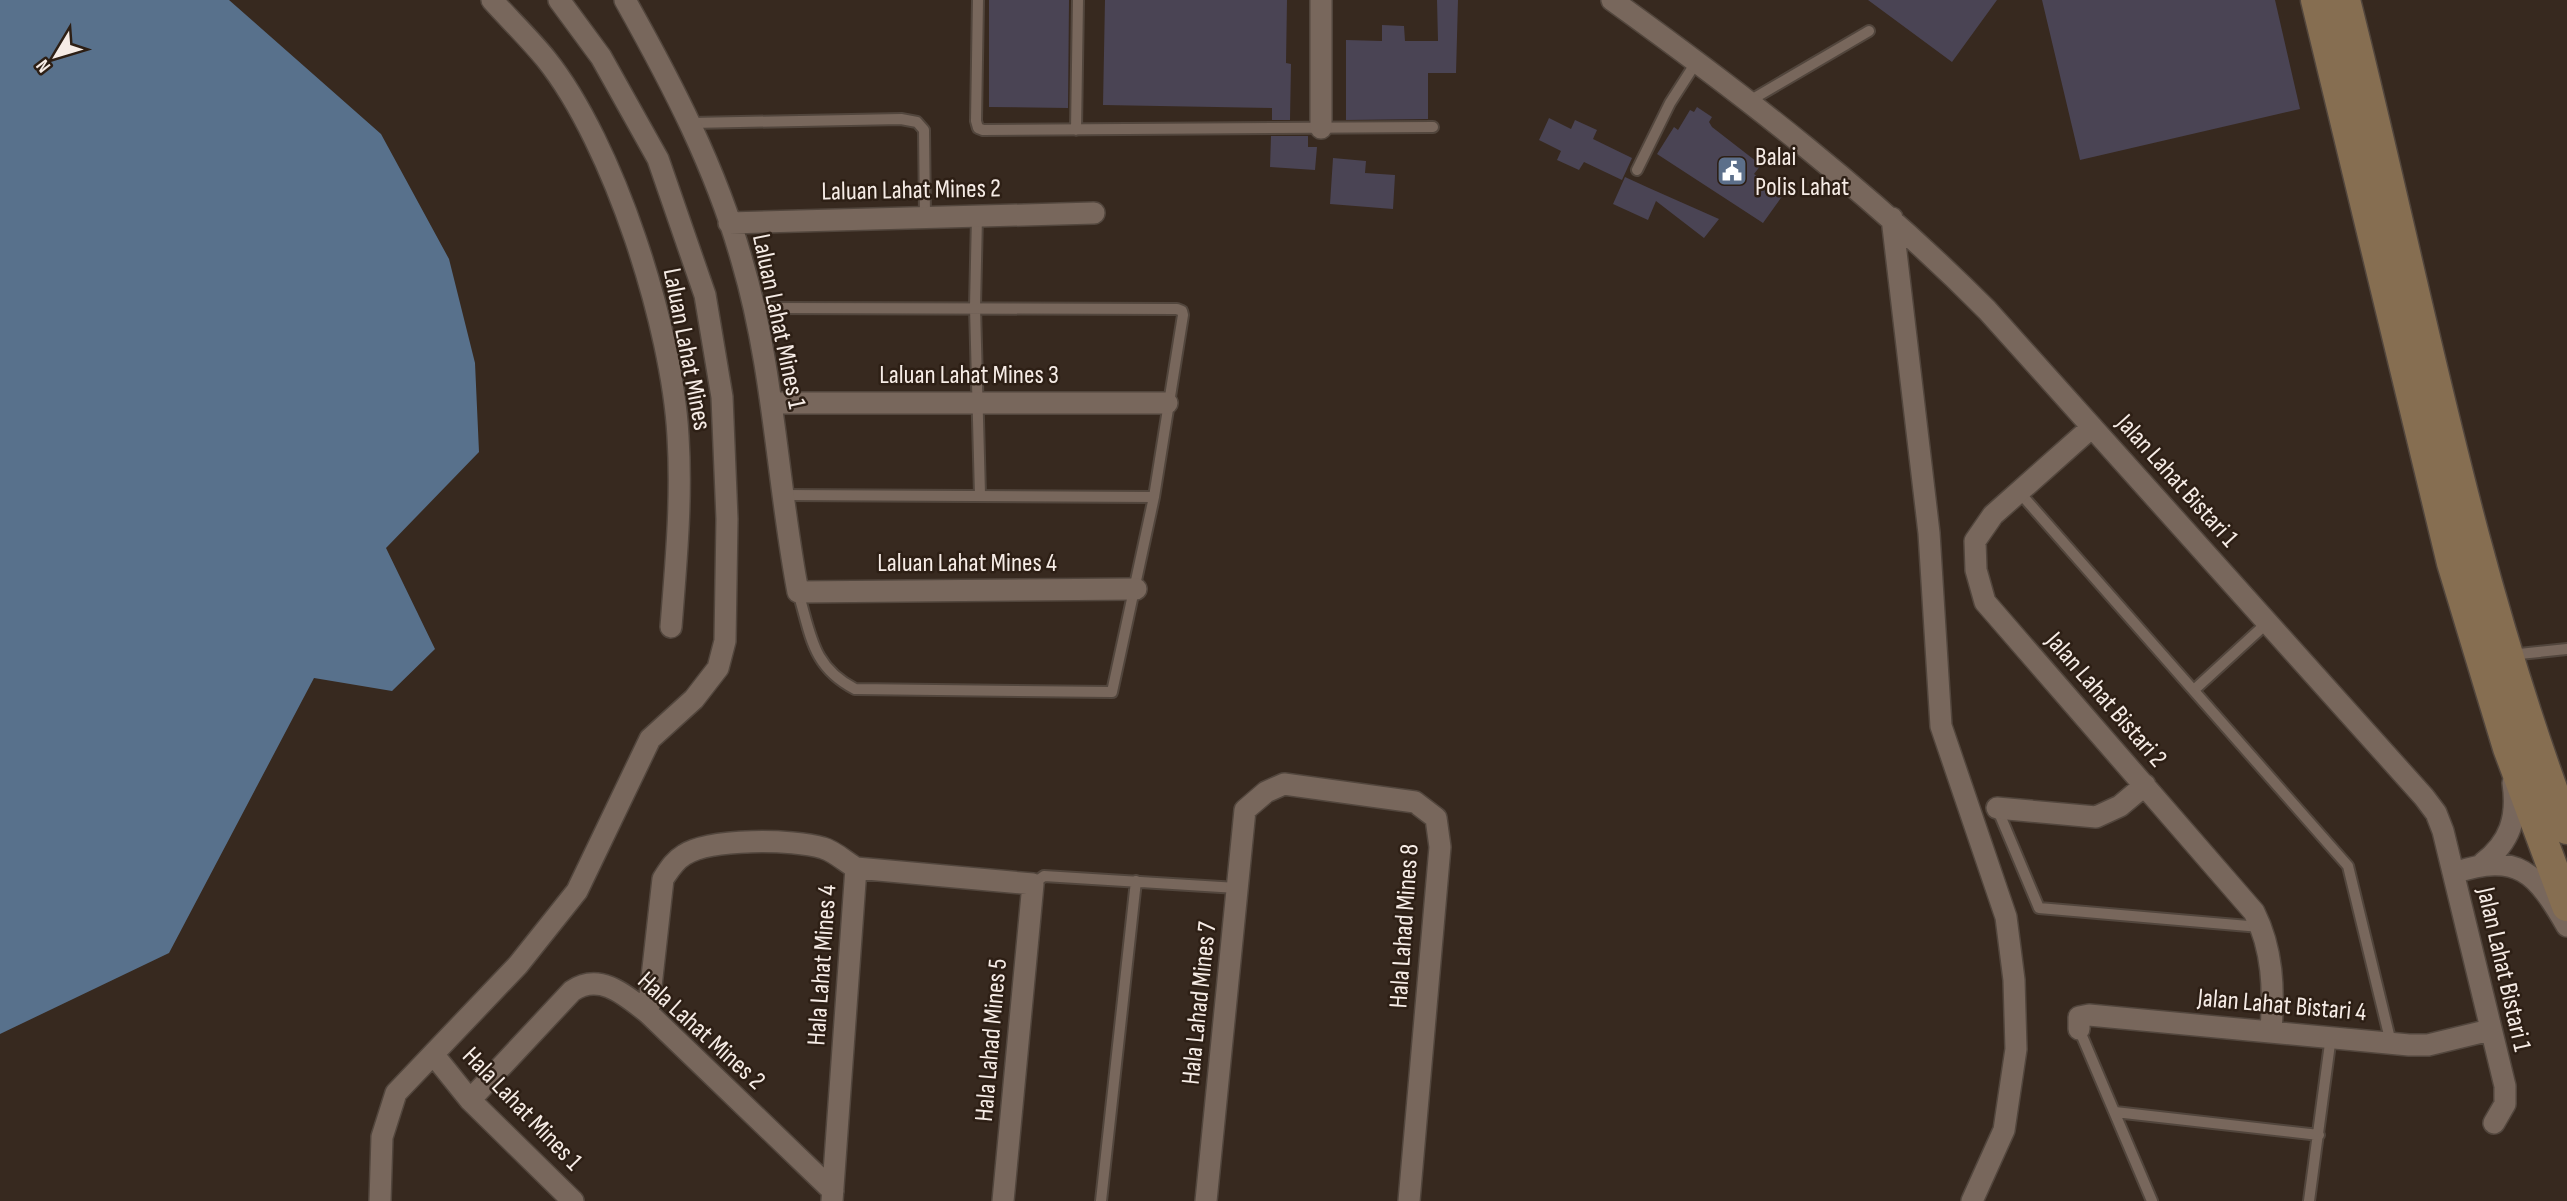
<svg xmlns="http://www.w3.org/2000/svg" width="2567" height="1201" viewBox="0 0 2567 1201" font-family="'Sofia Sans Condensed',sans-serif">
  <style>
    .water { fill: #58718c }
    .building { fill: #4a4454 }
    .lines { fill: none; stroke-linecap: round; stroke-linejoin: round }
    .service-casing { stroke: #52463d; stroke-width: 14 }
    .minor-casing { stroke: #52463d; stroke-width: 24 }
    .secondary-casing { stroke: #52463d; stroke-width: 33 }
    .service { stroke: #78675c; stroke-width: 10 }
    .minor { stroke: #78675c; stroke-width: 21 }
    .secondary { stroke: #866e51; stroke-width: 30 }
    .labels { text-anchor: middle; stroke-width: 5; stroke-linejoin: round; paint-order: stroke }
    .poi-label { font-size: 26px; fill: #f6ece6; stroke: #2d1f15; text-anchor: start }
    .street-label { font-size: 26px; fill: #f6ece6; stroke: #2d1f15 }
  </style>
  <rect width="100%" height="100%" fill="#37291f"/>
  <path class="water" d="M 0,0 L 229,0 L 381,134 L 449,259 L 475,363 L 479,452 L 386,548 L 435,649 L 392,691 L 314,678 L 169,953 L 0,1034 Z"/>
  <path class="building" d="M 989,0 L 1069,0 L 1068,108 L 989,107 Z
    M 1105,0 L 1287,0 L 1286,63 L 1291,64 L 1290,120 L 1272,120 L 1272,108 L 1103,105 Z
    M 1437,0 L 1458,0 L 1456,73 L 1428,73 L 1428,119 L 1346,120 L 1346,40 L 1382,41 L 1382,25 L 1404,26 L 1405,41 L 1438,41 Z
    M 1868,0 L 1997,0 L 1952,62 Z
    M 2042,0 L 2275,0 L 2300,109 L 2080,160 Z
    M 1697,107 L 1712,117 L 1709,122 L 1712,127 L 1761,165 L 1754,174 L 1783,195 L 1763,223 L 1657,154 L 1674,127 L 1678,130 L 1690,110 L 1694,112 Z
    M 1549,118 L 1571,129 L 1575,120 L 1597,130 L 1593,139 L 1632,158 L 1622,180 L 1584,162 L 1579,170 L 1557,160 L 1561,151 L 1539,140 Z
    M 1271,136 L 1308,136 L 1308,147 L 1317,147 L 1315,170 L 1270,167 Z
    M 1333,158 L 1366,161 L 1365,173 L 1395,175 L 1393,209 L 1330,204 Z
    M 1625,177 L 1649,188 L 1719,219 L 1704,238 L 1656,201 L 1648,220 L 1613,204 Z"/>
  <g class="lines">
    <g class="service-casing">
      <path id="service" d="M 978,0 L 976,121 L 978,128 L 983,130 L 1433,127
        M 1751,100 L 1869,31
        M 691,123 L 901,119 L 917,122 L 924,130 L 925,216
        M 1076,130 L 1078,0
        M 1637,170 L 1670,103 L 1697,61
        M 977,216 L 975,307 L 980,495
        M 753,308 L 1177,309 L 1182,311 L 1183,315 L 1154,497 L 1112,692 L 855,689 C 812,667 811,635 798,592
        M 2020,493 L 2348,866 L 2391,1043
        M 784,495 L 1154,497
        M 2510,655 L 2567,649
        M 2194,690 L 2268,622
        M 1997,808 L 2039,908 L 2260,927
        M 1033,884 L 1044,876 L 1237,888
        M 2079,1029 L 2152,1201
        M 2115,1112 L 2319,1135
        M 1101,1201 L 1136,881
        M 2309,1201 L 2331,1036"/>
    </g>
    <g class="minor-casing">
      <path id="minor" d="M 492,0 C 510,20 529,38 546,59 C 614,144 672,327 678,436 C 682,500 676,563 671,627
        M 625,0 C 672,84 716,168 742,261 C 774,369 777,482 798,592 L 1136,589
        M 1612,0 C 1744,95 1872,194 1987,310 L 2424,797 L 2436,813 L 2443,831 L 2505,1086 L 2505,1104 L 2494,1123
        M 1321,128 L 1321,0
        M 1892,218 L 1929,533 L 1941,726 L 2006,917 L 2014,980 L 2016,1049 L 2004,1130 L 1972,1201
        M 729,223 L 1094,213
        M 771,403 L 1167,403
        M 2092,427 L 1993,515 L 1975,541 L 1976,570 L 1985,602 L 2254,912 C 2273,950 2274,989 2271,1030
        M 1997,808 L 2096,817 L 2120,806 L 2145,785
        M 2483,863 C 2510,842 2518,818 2513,783
        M 2454,873 C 2518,852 2536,872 2567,926
        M 648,1013 L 663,879 C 669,870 674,861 684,855 C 710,838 793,839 823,848 C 834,851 846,862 856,868
        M 2079,1029 L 2079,1017 L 2089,1015 L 2409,1045 L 2428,1045 L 2490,1030
        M 433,1054 L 470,1100 L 573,1201
        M 470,1100 L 572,991 C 600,972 625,995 648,1013 L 833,1191
        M 380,1201 L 382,1137 L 396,1093 L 518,965 L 577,891 L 650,739 L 694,699 L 718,668 L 725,641 L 727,519 L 722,397 L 705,295 L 658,159 L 601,57 L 559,0
        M 832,1201 L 856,868 L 1033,884 L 1003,1201
        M 1206,1201 L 1245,810 L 1266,792 L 1284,784 L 1415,802 L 1436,818 L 1440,847 L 1409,1201"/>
    </g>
    <g class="secondary-casing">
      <path id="secondary" d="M 2316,0 L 2452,563 L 2508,748 L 2567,906
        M 2345,0 C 2415,277 2465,561 2567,829"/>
    </g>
    <use href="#service" class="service"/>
    <use href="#minor" class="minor"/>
    <use href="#secondary" class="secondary"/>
  </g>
  <defs>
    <g id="civic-square" transform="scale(1.575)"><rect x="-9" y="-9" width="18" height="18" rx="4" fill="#5c6f8a" stroke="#2d1f15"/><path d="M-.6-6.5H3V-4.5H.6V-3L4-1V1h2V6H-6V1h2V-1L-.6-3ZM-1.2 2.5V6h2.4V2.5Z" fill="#fff"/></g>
  </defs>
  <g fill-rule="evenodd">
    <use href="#civic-square" x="1732" y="171"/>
  </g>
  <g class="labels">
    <g class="poi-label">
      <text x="1755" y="165">Balai<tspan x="1755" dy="30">Polis Lahat</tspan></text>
    </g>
    <g class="street-label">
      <text transform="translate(911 189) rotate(-1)" y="9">Laluan Lahat Mines 2</text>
      <text transform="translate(780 321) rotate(78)" y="9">Laluan Lahat Mines 1</text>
      <text transform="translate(688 349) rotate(79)" y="9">Laluan Lahat Mines</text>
      <text x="969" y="383">Laluan Lahat Mines 3</text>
      <text transform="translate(2178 480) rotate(48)" y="9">Jalan Lahat Bistari 1</text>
      <text x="967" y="571">Laluan Lahat Mines 4</text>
      <text transform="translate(2107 699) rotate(49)" y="9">Jalan Lahat Bistari 2</text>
      <text transform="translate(1403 926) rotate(-86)" y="9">Hala Lahad Mines 8</text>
      <text transform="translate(821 965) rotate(-86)" y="9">Hala Lahat Mines 4</text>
      <text transform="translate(2505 969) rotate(77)" y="9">Jalan Lahat Bistari 1</text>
      <text transform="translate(1198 1003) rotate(-84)" y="9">Hala Lahad Mines 7</text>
      <text transform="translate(2282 1004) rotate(5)" y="9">Jalan Lahat Bistari 4</text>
      <text transform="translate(702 1030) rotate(42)" y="9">Hala Lahat Mines 2</text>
      <text transform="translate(990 1040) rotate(-85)" y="9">Hala Lahad Mines 5</text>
      <text transform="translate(523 1108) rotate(46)" y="9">Hala Lahat Mines 1</text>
    </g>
  </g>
  <g transform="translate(56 56) rotate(232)" stroke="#2d1f15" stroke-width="5" paint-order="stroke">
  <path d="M0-5L12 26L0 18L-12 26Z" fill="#f6ece6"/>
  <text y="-10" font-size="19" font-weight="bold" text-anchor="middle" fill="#f6ece6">N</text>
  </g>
</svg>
